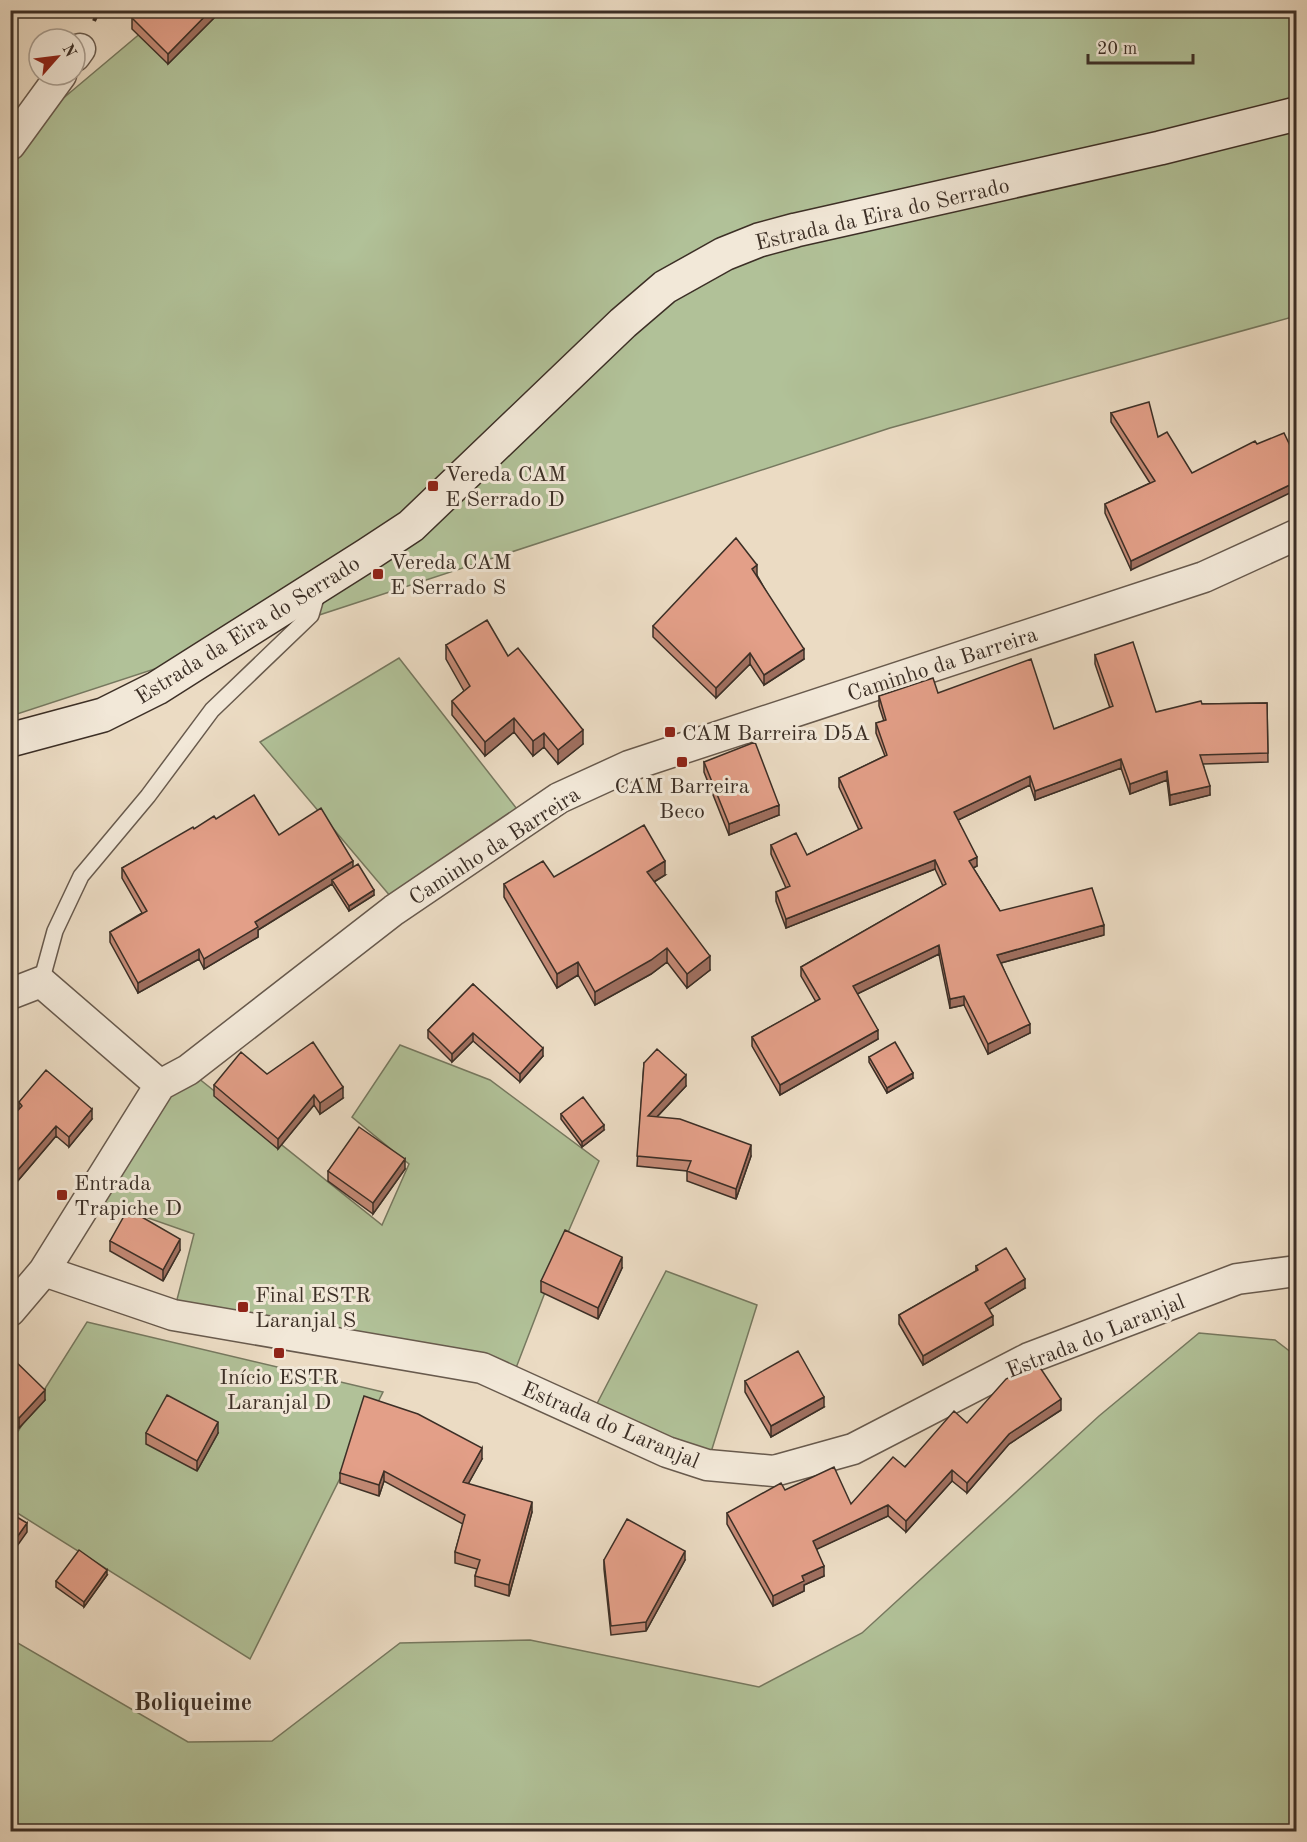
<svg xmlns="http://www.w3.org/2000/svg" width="1307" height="1842" viewBox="0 0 1307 1842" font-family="'Old Standard TT',serif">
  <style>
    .green { fill: #b1c198; stroke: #76785f; stroke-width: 1.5 }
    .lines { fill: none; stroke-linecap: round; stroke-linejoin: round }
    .lane-casing { stroke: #685a4d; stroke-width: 18 }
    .street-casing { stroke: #685a4d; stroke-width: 33 }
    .secondary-casing { stroke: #3c2f26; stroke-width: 36 }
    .path { stroke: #3c2f26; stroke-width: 4; stroke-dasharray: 4.5 3; stroke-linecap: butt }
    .lane { stroke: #f2e8d8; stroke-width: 15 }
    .street { stroke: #f2e8d8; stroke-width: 30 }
    .secondary { stroke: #f2e8d8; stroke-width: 33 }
    .wall { fill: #c38975; stroke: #3c2f26; stroke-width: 1.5 }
    .shaded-wall { fill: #9f6f5f; stroke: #3c2f26; stroke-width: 1.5 }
    .building { fill: #e39f88; stroke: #3c2f26; stroke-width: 1.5 }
    .poi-dot { fill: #8f2418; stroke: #f2e8d8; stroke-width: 2 }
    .labels { text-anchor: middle; stroke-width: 6; stroke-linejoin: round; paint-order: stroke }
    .street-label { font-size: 22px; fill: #3c2f26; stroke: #f2e8d8 }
    .poi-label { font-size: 22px; fill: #3c2f26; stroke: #f2e8d8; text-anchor: start }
    .neighbourhood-label { font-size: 24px; font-weight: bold; fill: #3c2f26; stroke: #f2e8d8 }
  </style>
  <rect width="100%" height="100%" fill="#ebdbc3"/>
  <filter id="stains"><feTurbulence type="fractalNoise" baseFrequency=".00333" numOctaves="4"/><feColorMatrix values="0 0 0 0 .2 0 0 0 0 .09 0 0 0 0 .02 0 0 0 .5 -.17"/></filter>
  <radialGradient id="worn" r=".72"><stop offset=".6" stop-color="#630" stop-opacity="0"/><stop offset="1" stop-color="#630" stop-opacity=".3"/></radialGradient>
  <path class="green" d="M 167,11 L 1296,11 L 1296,316 L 890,428 L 11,716 L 10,143 Z
    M 399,658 L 517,809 L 391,897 L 260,742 Z
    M 400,1045 L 490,1080 L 599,1161 L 569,1230 L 511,1381 L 173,1315 L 194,1234 L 88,1197 L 188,1070 L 382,1225 L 409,1164 L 352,1117 Z
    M 666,1271 L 757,1305 L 707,1465 L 590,1417 Z
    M 87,1322 L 383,1392 L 250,1659 L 11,1509 L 10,1444 Z
    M 1199,1333 L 1275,1340 L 1296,1356 L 1296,1831 L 11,1831 L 11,1639 L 188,1742 L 272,1741 L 400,1643 L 530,1640 L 759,1687 L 862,1633 L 1099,1416 Z"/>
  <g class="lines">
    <g class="lane-casing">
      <path id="lane" d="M 41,982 L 55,931 L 81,876 L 148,796 L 212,710 L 311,615 L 318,591"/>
    </g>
    <g class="street-casing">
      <path id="street" d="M 75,56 L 80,49
        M 10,145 L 61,75
        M 10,994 L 41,982 L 160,1085
        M 44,1271 L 173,1315 L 482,1368 L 667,1452 L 707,1465 L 774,1471 L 853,1449 L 1029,1358 L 1237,1279 L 1296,1271
        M 10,1311 L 44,1271 L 160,1085 L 188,1070 L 394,910 L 559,798 L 629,766 L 1204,577 L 1296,535"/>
    </g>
    <g class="secondary-casing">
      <path id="secondary" d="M 10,740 L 103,715 L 157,688 L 367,555 L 411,526 L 623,323 L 665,287 L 724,254 L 759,240 L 796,230 L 1160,148 L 1296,114"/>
    </g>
    <path class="path" d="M 94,21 L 99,10"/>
    <use href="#lane" class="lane"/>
    <use href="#street" class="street"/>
    <use href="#secondary" class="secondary"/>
  </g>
  <path class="wall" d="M 217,10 L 217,15 L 168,64 L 132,29 L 132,18 Z
    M 1111,413 L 1158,437 L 1192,473 L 1131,570 L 1105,513 L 1105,504 L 1150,483 L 1111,422 Z
    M 757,575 L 804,659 L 764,685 L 750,664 L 716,698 L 653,637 L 653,626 Z
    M 446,645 L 508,656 L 583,744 L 558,764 L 544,747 L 533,756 L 514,732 L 485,756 L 452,715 L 452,701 L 464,691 L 446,659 Z
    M 1095,655 L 1156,712 L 1202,704 L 1267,703 L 1268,762 L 1203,764 L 1210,795 L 1170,805 L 1167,780 L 1130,794 L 1121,768 L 1035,800 L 1030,785 L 958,820 L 977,866 L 973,868 L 1000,911 L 1104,935 L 1001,963 L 1030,1033 L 988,1054 L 964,1005 L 950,1008 L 939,954 L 857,994 L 878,1039 L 780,1095 L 752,1046 L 752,1037 L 816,1002 L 801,976 L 801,967 L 943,886 L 935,869 L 786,928 L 776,901 L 776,892 L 786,888 L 771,854 L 771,845 L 807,855 L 859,830 L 839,787 L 839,778 L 885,756 L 876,733 L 876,723 L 884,721 L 879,706 L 879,696 L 938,693 L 1054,729 L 1110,708 L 1095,664 Z
    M 704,762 L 779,815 L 729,835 L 704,772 Z
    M 216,819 L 279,835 L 353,867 L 374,895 L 349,911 L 332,884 L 258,930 L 258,937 L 204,969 L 199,959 L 138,993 L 110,942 L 110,932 L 142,913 L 122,878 L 122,868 L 194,829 Z
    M 665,875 L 654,882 L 710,970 L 687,988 L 667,962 L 651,974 L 595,1005 L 578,975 L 557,988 L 504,897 L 504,884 L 554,877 Z
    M 473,984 L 543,1056 L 520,1082 L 473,1041 L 452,1062 L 428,1038 L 428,1030 Z
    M 869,1057 L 913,1078 L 887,1093 L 869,1062 Z
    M 644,1063 L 686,1086 L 657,1117 L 751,1156 L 736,1199 L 687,1181 L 687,1171 L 637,1166 Z
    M 267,1074 L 343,1098 L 320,1114 L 314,1105 L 278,1149 L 214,1096 L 214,1085 Z
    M 19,1102 L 92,1119 L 69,1147 L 56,1136 L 16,1183 L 10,1191 L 10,1119 L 19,1109 Z
    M 561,1114 L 604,1130 L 582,1147 L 561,1119 Z
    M 405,1169 L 373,1214 L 328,1181 L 328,1171 Z
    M 110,1241 L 180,1250 L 163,1281 L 110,1251 Z
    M 976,1266 L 1025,1288 L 989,1309 L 993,1325 L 923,1365 L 899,1324 L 899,1315 L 976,1271 Z
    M 622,1268 L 598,1319 L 541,1292 L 541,1281 Z
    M 10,1357 L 45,1400 L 19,1428 L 10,1420 Z
    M 745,1381 L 824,1407 L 771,1437 L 745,1392 Z
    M 1061,1410 L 1009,1444 L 967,1493 L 952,1481 L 906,1532 L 888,1516 L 816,1549 L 824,1576 L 804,1585 L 804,1591 L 773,1606 L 727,1524 L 727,1513 L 785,1490 L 851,1504 L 967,1423 Z
    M 146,1433 L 218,1433 L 197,1471 L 146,1444 Z
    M 482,1459 L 468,1484 L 532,1512 L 509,1596 L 475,1586 L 475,1576 L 477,1569 L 455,1563 L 455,1552 L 463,1524 L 384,1481 L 379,1496 L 340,1483 L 340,1473 Z
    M 604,1560 L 685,1560 L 646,1631 L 611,1635 L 604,1569 Z
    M 107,1575 L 84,1607 L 56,1587 L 56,1581 Z"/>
  <path class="shaded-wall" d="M 211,10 L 217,10 L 217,15 L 168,64 L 168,54 Z
    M 1296,482 L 1296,490 L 1131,570 L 1131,561 Z
    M 757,565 L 757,575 L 752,579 L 752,569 Z
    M 804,649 L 804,659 L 764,685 L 764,675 Z
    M 750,653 L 750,664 L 716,698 L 716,688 Z
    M 514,718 L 514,732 L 485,756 L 485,742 Z
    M 583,730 L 583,744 L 558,764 L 558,750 Z
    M 544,733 L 544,747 L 533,756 L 533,741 Z
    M 1121,759 L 1121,768 L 1035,800 L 1035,791 Z
    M 1167,771 L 1167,780 L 1130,794 L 1130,784 Z
    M 1030,776 L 1030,785 L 954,822 L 954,812 Z
    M 1210,786 L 1210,795 L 1170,805 L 1170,795 Z
    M 779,805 L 779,815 L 729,835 L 729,824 Z
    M 977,857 L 977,866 L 969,870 L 969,861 Z
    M 935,860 L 935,869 L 786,928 L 786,919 Z
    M 353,861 L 353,871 L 332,880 L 332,884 L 258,930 L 258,937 L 204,969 L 204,959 L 255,922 Z
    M 665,861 L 665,875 L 647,886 L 647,872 Z
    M 374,890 L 374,895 L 349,911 L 349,906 Z
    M 1104,925 L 1104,935 L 997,964 L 997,955 Z
    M 939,945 L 939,954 L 853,996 L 853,986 Z
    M 667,948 L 667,962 L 651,974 L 595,1005 L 595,992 Z
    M 199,949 L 199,959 L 138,993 L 138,983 Z
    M 710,956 L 710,970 L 687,988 L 687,974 Z
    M 578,962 L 578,975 L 557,988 L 557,974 Z
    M 964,996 L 964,1005 L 950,1008 L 950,999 Z
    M 1030,1024 L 1030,1033 L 988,1054 L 988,1044 Z
    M 878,1030 L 878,1039 L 780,1095 L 780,1085 Z
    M 473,1033 L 473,1041 L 452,1062 L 452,1054 Z
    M 543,1048 L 543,1056 L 520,1082 L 520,1074 Z
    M 913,1073 L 913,1078 L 887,1093 L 887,1088 Z
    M 686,1075 L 686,1086 L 648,1126 L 648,1116 Z
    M 343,1087 L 343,1098 L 320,1114 L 320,1103 Z
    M 314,1095 L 314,1105 L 278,1149 L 278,1139 Z
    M 92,1109 L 92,1119 L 69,1147 L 69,1137 Z
    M 604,1125 L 604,1130 L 582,1147 L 582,1142 Z
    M 56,1126 L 56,1136 L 16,1183 L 10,1191 L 10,1181 L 16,1172 Z
    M 751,1145 L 751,1156 L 736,1199 L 736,1189 Z
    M 405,1159 L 405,1169 L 373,1214 L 373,1203 Z
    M 180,1239 L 180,1250 L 163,1281 L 163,1270 Z
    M 622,1257 L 622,1268 L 598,1319 L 598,1308 Z
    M 1025,1279 L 1025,1288 L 985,1312 L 985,1303 Z
    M 993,1316 L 993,1325 L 923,1365 L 923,1356 Z
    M 45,1390 L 45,1400 L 19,1428 L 19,1418 Z
    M 824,1397 L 824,1407 L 771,1437 L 771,1426 Z
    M 1061,1399 L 1061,1410 L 1009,1444 L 967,1493 L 967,1483 L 1009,1434 Z
    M 218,1422 L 218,1433 L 197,1471 L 197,1461 Z
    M 482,1448 L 482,1459 L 463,1493 L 463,1482 Z
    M 952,1470 L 952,1481 L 906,1532 L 906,1521 Z
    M 384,1471 L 384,1481 L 379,1496 L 379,1485 Z
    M 532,1502 L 532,1512 L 509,1596 L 509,1585 Z
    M 888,1505 L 888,1516 L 813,1551 L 813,1541 Z
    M 27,1523 L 27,1532 L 10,1556 L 10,1547 Z
    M 685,1551 L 685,1560 L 646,1631 L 646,1622 Z
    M 824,1566 L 824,1576 L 804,1585 L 804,1591 L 773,1606 L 773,1596 L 802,1576 Z
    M 107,1570 L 107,1575 L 84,1607 L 84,1602 Z"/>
  <path class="building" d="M 139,10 L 211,10 L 168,54 L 132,18 Z
    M 1149,402 L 1158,437 L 1167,432 L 1192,473 L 1255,441 L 1257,444 L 1284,433 L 1296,458 L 1296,482 L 1131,561 L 1105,504 L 1155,481 L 1111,413 Z
    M 736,538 L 757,565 L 752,569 L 804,649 L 764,675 L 750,653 L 716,688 L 653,626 Z
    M 487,620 L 508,656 L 518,648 L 583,730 L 558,750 L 544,733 L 533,741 L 514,718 L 485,742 L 452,701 L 470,686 L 446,645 Z
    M 1133,642 L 1156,712 L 1201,701 L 1202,704 L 1267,703 L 1268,753 L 1200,755 L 1210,786 L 1170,795 L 1167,771 L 1130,784 L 1121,759 L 1035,791 L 1030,776 L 954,812 L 977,857 L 969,861 L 1000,911 L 1092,888 L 1104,925 L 997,955 L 1030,1024 L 988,1044 L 964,996 L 950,999 L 939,945 L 853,986 L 878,1030 L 780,1085 L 752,1037 L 820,999 L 801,967 L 946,884 L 935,860 L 786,919 L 776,892 L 790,886 L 771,845 L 796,833 L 807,855 L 862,828 L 839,778 L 887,755 L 876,723 L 886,720 L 879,696 L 933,678 L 938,693 L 1031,659 L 1054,729 L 1113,706 L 1095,655 Z
    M 755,742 L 779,805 L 729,824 L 704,762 Z
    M 254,795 L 279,835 L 321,808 L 353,861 L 255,922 L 258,927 L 204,959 L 199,949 L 138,983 L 110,932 L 147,911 L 122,868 L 193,827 L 194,829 L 214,816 L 216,819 Z
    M 644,825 L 665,861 L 647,872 L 710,956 L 687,974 L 667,948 L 651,960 L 595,992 L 578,962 L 557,974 L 504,884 L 543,861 L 554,877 Z
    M 358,864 L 374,890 L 349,906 L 332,880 Z
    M 473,984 L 543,1048 L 520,1074 L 473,1033 L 452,1054 L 428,1030 Z
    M 313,1042 L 343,1087 L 320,1103 L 314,1095 L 278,1139 L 214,1085 L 241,1052 L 267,1074 Z
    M 895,1042 L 913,1073 L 887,1088 L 869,1057 Z
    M 657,1049 L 686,1075 L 648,1116 L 680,1119 L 751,1145 L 736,1189 L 687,1171 L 691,1161 L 637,1156 L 644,1063 Z
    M 46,1070 L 92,1109 L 69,1137 L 56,1126 L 16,1172 L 10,1181 L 10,1119 L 22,1106 L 19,1102 Z
    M 583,1097 L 604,1125 L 582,1142 L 561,1114 Z
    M 359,1127 L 405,1159 L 373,1203 L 328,1171 Z
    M 128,1209 L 180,1239 L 163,1270 L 110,1241 Z
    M 565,1230 L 622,1257 L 598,1308 L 541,1281 Z
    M 1006,1248 L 1025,1279 L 985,1303 L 993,1316 L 923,1356 L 899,1315 L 978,1270 L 976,1266 Z
    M 798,1351 L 824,1397 L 771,1426 L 745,1381 Z
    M 10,1357 L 11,1357 L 45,1390 L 19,1418 L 10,1410 Z
    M 1037,1363 L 1061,1399 L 1009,1434 L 967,1483 L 952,1470 L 906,1521 L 888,1505 L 813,1541 L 824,1566 L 802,1576 L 804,1581 L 773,1596 L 727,1513 L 781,1483 L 785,1490 L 834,1467 L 851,1504 L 893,1457 L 905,1467 L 954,1411 L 967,1423 L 1006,1379 Z
    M 167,1395 L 218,1422 L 197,1461 L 146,1433 Z
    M 364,1396 L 418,1414 L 482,1448 L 463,1482 L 532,1502 L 509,1585 L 475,1576 L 480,1560 L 455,1552 L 465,1515 L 384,1471 L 379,1485 L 340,1473 Z
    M 10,1513 L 27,1523 L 10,1547 Z
    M 627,1519 L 685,1551 L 646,1622 L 611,1626 L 604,1560 Z
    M 79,1550 L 107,1570 L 84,1602 L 56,1581 Z"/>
  <g class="poi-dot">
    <rect x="427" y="480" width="12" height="12" rx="3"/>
    <rect x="372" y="568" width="12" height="12" rx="3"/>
    <rect x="664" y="726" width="12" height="12" rx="3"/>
    <rect x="676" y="756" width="12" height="12" rx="3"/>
    <rect x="56" y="1189" width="12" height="12" rx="3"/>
    <rect x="237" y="1301" width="12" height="12" rx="3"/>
    <rect x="273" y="1347" width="12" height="12" rx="3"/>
  </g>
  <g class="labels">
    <g class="street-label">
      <text transform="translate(882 213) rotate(-13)" y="8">Estrada da Eira do Serrado</text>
      <text transform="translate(247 629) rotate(-32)" y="8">Estrada da Eira do Serrado</text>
      <text transform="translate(942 663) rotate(-18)" y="8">Caminho da Barreira</text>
      <text transform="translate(494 845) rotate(-33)" y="8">Caminho da Barreira</text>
      <text transform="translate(1095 1335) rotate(-22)" y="8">Estrada do Laranjal</text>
      <text transform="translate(611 1424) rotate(23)" y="8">Estrada do Laranjal</text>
    </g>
    <g class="poi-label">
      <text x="445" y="481">Vereda CAM<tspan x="445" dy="25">E Serrado D</tspan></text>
      <text x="390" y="569">Vereda CAM<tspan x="390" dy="25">E Serrado S</tspan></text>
      <text x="682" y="740">CAM Barreira D5A</text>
      <text x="682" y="793" text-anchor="middle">CAM Barreira<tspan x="682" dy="25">Beco</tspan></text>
      <text x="74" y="1190">Entrada<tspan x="74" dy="25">Trapiche D</tspan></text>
      <text x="255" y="1302">Final ESTR<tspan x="255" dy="25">Laranjal S</tspan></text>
      <text x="279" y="1384" text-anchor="middle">Início ESTR<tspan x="279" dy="25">Laranjal D</tspan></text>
    </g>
    <g class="neighbourhood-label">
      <text x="193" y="1710">Boliqueime</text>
    </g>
  </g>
  <rect width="1307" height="1842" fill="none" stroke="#ebdbc3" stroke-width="36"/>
  <rect x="12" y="12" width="1283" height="1818" fill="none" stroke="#3c2f26" stroke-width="3"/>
  <rect x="18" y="18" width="1271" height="1806" fill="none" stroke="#3c2f26" stroke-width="1.5"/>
  <g transform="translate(57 57) rotate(62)"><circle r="28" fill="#f2e8d8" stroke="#a99e91" stroke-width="1.5"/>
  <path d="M0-4.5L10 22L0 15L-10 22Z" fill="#8f2418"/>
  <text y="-9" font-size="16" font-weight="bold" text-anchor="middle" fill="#3c2f26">N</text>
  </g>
  <path d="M1088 54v9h105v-9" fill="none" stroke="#3c2f26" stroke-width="3"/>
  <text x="1097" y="54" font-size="18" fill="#3c2f26" stroke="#f2e8d8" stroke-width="4.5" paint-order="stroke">20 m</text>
  <rect width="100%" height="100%" filter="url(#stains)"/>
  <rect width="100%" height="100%" fill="url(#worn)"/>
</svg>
